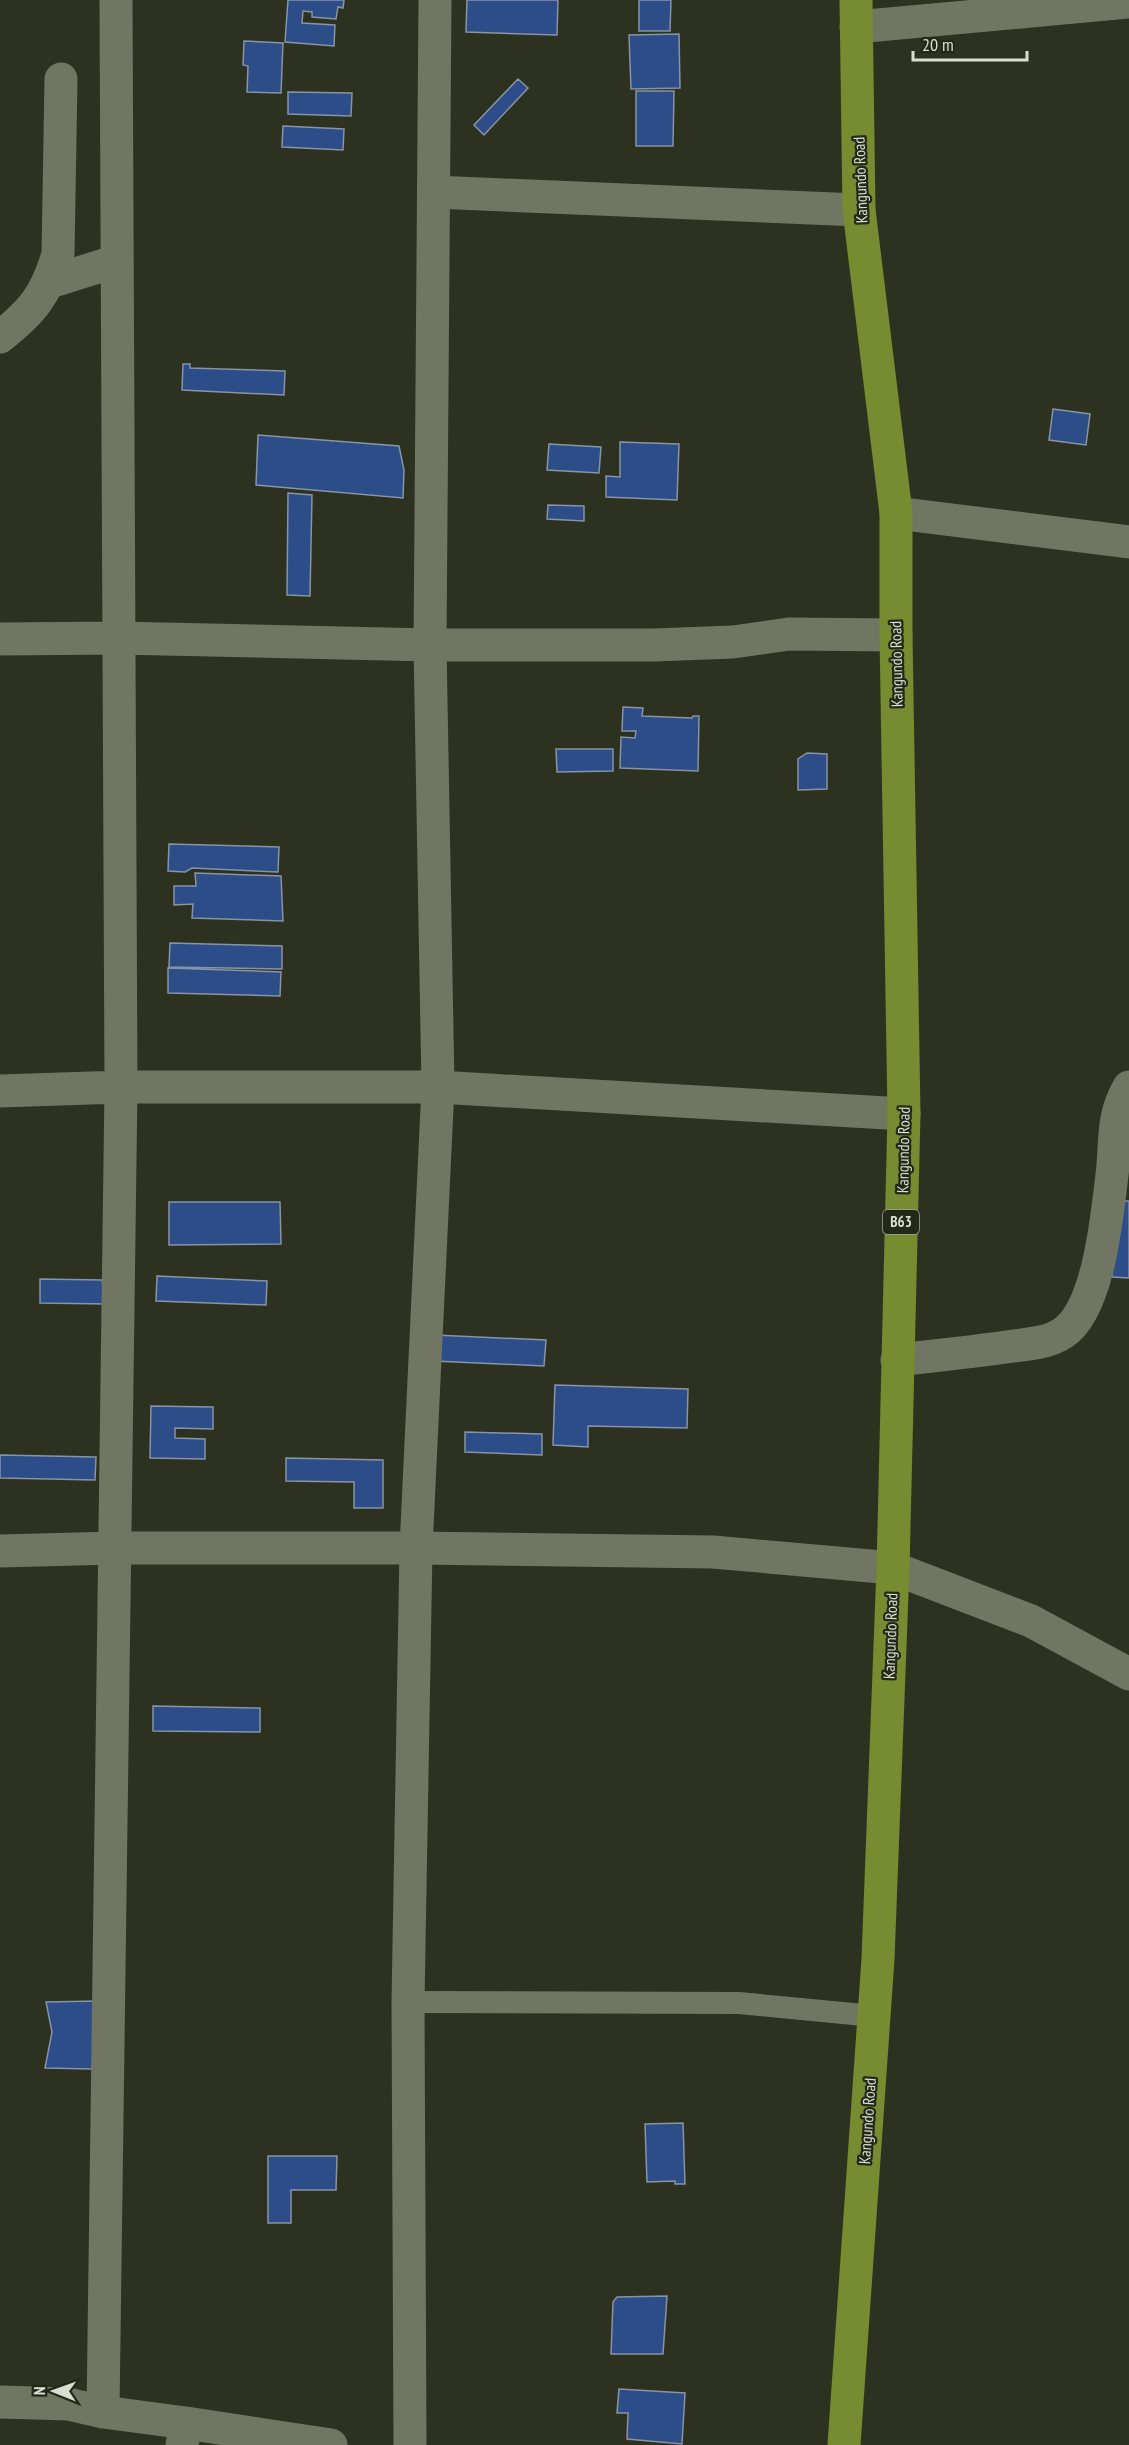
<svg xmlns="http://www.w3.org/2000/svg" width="1129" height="2445" viewBox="0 0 1129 2445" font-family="'PT Sans Narrow',sans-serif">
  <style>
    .building { fill: #2d4d89; stroke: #8893a5; stroke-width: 1.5 }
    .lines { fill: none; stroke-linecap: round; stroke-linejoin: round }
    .lane { stroke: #707662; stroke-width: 22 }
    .street { stroke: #707662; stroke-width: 33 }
    .highway { stroke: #778b30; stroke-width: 33 }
    .labels { text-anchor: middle; stroke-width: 4.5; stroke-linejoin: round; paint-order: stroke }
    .shield { fill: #232817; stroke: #a2a79a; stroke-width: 1.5 }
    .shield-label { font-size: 15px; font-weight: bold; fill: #d9ddd2 }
    .street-label { font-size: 16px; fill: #d9ddd2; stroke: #232817 }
  </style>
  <rect width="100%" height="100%" fill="#2d3220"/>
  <path class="building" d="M 288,0 L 344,0 L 343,8 L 338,7 L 336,19 L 312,17 L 312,12 L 303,11 L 302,23 L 335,25 L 334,46 L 285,42 Z
    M 467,0 L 558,0 L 557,35 L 466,32 Z
    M 639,0 L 671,0 L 670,31 L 639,31 Z
    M 679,34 L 680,88 L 631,89 L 629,35 Z
    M 244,41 L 283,43 L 281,93 L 247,92 L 248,66 L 243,65 Z
    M 518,79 L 528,88 L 484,135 L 474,125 Z
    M 636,91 L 674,91 L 673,146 L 636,146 Z
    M 288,92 L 352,93 L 351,116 L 288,114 Z
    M 283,126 L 344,129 L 343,150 L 282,147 Z
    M 183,364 L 190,364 L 190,368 L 285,371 L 284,395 L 182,390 Z
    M 1053,409 L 1090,414 L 1086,445 L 1049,440 Z
    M 258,435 L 399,446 L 404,470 L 403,498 L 256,485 Z
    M 620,442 L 679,444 L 677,500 L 606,497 L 606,476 L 620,477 Z
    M 549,444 L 601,447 L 599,473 L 547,470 Z
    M 288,493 L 312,495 L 310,596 L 287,595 Z
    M 548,505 L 584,506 L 584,521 L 547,519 Z
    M 623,707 L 643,708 L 642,716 L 692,718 L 693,716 L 699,716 L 698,771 L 620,768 L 621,737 L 635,738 L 636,731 L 622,731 Z
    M 556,749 L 613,749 L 613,771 L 557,772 Z
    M 807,753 L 827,754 L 827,789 L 798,790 L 798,759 Z
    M 169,844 L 279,847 L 278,872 L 192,868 L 185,872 L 168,871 Z
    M 195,873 L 281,876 L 283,921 L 192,918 L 193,904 L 174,905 L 174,886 L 196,886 Z
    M 170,943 L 282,946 L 282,969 L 169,967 Z
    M 168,968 L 281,972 L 280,996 L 168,993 Z
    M 1116,1201 L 1129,1201 L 1129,1278 L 1112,1277 Z
    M 169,1202 L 280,1202 L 281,1244 L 169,1245 Z
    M 157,1276 L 267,1281 L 266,1305 L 156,1301 Z
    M 40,1279 L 102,1280 L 106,1304 L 40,1303 Z
    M 435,1335 L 546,1340 L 544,1366 L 434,1361 Z
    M 555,1385 L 688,1389 L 687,1428 L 588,1426 L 588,1447 L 553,1445 Z
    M 151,1406 L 213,1407 L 213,1429 L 175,1428 L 175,1438 L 205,1439 L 205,1459 L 150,1458 Z
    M 465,1432 L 542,1434 L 542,1455 L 465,1452 Z
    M 0,1455 L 96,1457 L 95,1480 L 0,1478 Z
    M 286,1458 L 383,1460 L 383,1508 L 354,1508 L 354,1482 L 286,1481 Z
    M 153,1706 L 260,1708 L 260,1732 L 153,1731 Z
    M 97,2001 L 92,2069 L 45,2068 L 52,2032 L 46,2002 Z
    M 683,2123 L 685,2184 L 675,2184 L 675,2181 L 647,2182 L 645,2124 Z
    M 268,2156 L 337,2156 L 336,2190 L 291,2190 L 291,2223 L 268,2223 Z
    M 667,2296 L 663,2354 L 611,2354 L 613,2302 L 617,2297 Z
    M 619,2389 L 685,2393 L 682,2444 L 627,2439 L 628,2413 L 617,2413 Z"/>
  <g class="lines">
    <path class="lane" d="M 408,2002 L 739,2003 L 874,2016"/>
    <path class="street" d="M 856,27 L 1129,2
      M 434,192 L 859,210
      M 50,282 L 117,261
      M 0,337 C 33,311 46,295 58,254 L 61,79
      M 896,513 L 1129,542
      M 0,639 L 118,638 L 430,645 L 654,645 L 733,642 L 789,634 L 896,635
      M 0,1091 L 121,1087 L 438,1087 L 904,1114
      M 897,1360 C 934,1356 970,1352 1006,1347 C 1025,1344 1047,1344 1063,1333 C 1099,1309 1107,1216 1112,1175 C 1116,1143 1111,1117 1129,1087
      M 0,1551 L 115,1548 L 416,1548 L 713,1552 L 893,1568 L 1031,1621 L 1129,1674
      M 0,2402 L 68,2404 L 103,2412 L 186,2423
      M 103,2412 L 121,1087 L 116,0
      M 182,2445 L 186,2423 L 331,2445
      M 410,2445 L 408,2002 L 416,1548 L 438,1087 L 430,645 L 435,0"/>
    <path class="highway" d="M 844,2445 L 878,1959 L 893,1568 L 904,1114 L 896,635 L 896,513 L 859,210 L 856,0"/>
  </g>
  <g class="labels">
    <rect class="shield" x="883" y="1210" width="36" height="24" rx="4.5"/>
    <g class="shield-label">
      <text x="901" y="1227">B63</text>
    </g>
    <g class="street-label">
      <text transform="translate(860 180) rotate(-92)" y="6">Kangundo Road</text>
      <text transform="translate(896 664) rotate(-91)" y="6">Kangundo Road</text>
      <text transform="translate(903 1150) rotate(-89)" y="6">Kangundo Road</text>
      <text transform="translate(890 1636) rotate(-88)" y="6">Kangundo Road</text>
      <text transform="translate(867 2121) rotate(-86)" y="6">Kangundo Road</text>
    </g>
  </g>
  <g transform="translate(54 2391) rotate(271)" stroke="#232817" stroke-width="4.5" paint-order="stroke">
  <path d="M0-4.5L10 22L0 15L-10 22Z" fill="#d9ddd2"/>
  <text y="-9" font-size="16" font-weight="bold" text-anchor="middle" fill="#d9ddd2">N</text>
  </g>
  <path d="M913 51v9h114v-9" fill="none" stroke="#d9ddd2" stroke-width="3"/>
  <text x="922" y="51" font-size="18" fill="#d9ddd2" stroke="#232817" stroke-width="4.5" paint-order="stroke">20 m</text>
</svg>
